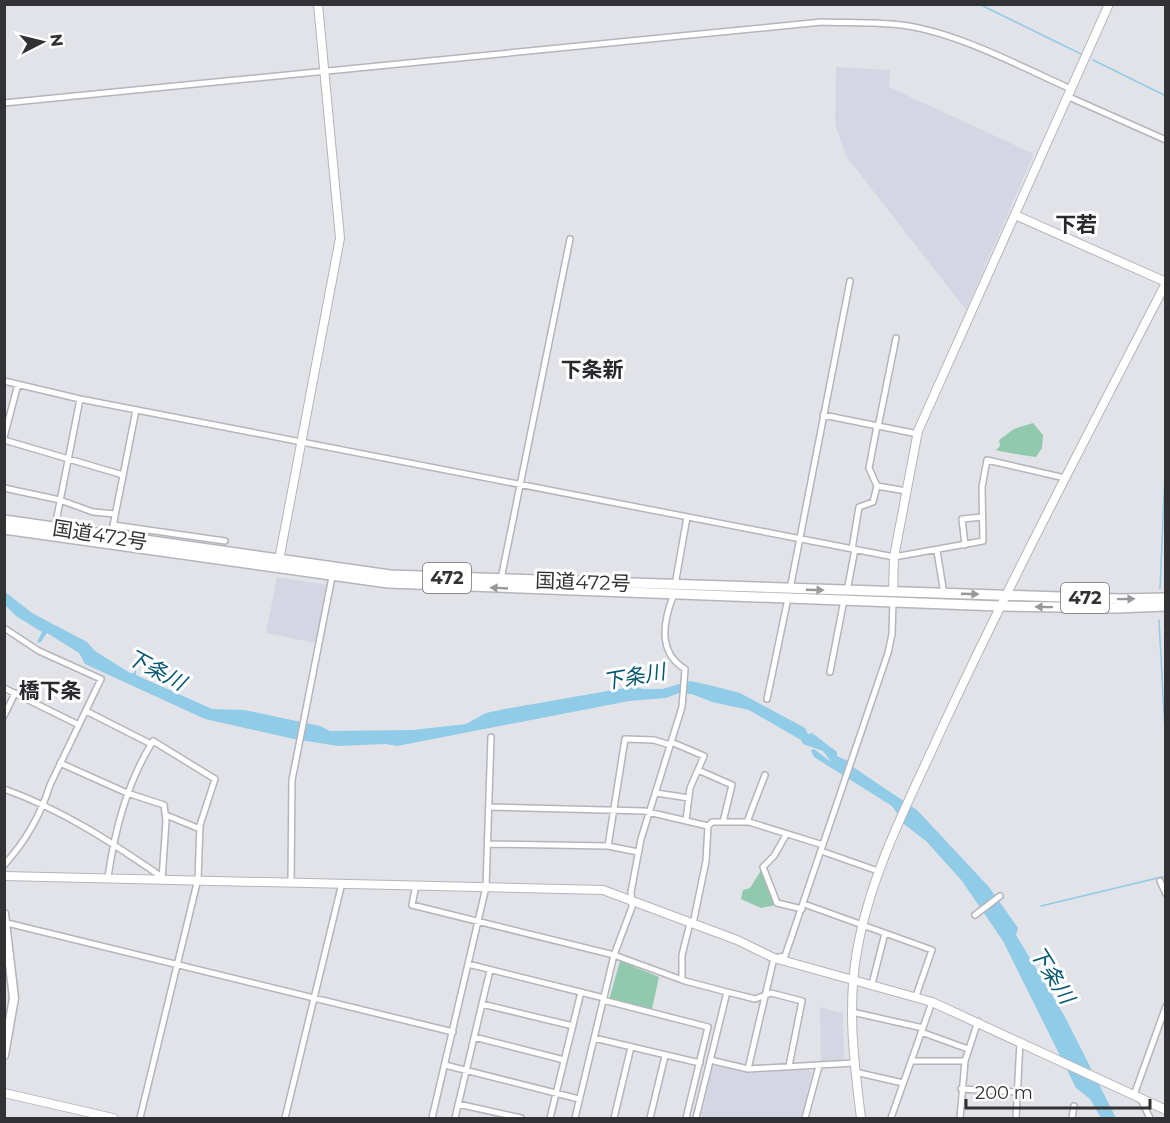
<svg xmlns="http://www.w3.org/2000/svg" width="1170" height="1123" viewBox="0 0 1170 1123" font-family="Montserrat,'Noto Sans JP',sans-serif">
  <style>
    .built { fill: #d4d6e3 }
    .green { fill: #90c9ad }
    .water { fill: #90cbe8 }
    .lines { fill: none; stroke-linecap: round; stroke-linejoin: round }
    .stream { stroke: #90cbe8; stroke-width: 1.5 }
    .street-casing { stroke: #b4b5bb; stroke-width: 8 }
    .secondary-casing { stroke: #b4b5bb; stroke-width: 10 }
    .primary-casing { stroke: #b4b5bb; stroke-width: 11 }
    .highway-casing { stroke: #b4b5bb; stroke-width: 12 }
    .street { stroke: #fff; stroke-width: 5 }
    .secondary { stroke: #fff; stroke-width: 8 }
    .primary { stroke: #fff; stroke-width: 8 }
    .highway { stroke: #fff; stroke-width: 9 }
    .oneway { fill: #98989a }
    .labels { text-anchor: middle; stroke-width: 6; stroke-linejoin: round; paint-order: stroke }
    .shield { fill: #fff; stroke: #707072; stroke-width: 1.5 }
    .shield-label { font-size: 18px; font-weight: bold; fill: #323235 }
    .street-label { font-size: 20px; fill: #323235; stroke: #fff }
    .neighbourhood-label { font-size: 21px; font-weight: bold; fill: #28292d; stroke: #fff }
    .water-label { font-size: 21px; font-style: italic; fill: #065773; stroke: #fff }
  </style>
  <rect width="100%" height="100%" fill="#e2e3e9"/>
  <path class="built" d="M 836,67 L 890,70 L 889,87 L 1034,154 L 966,310 L 846,156 L 835,124 Z
    M 277,577 L 328,585 L 316,643 L 266,633 Z
    M 820,1007 L 843,1013 L 844,1060 L 821,1061 Z
    M 716,1065 L 751,1073 L 808,1069 L 812,1073 L 802,1118 L 701,1118 L 712,1068 Z"/>
  <path class="green" d="M 1033,423 L 1043,435 L 1042,448 L 1036,457 C 1029,456 1002,452 996,450 L 1000,446 L 999,440 L 1014,429 Z
    M 762,869 L 776,905 L 761,908 L 741,899 L 743,890 L 750,888 Z
    M 620,961 L 659,977 L 652,1009 L 609,1000 Z"/>
  <path class="water" d="M 4,591 L 32,613 L 87,642 L 95,651 L 130,673 L 134,673 L 136,665 L 136,675 L 212,709 L 244,710 L 320,726 L 330,731 L 413,730 L 466,724 L 486,713 L 505,709 L 636,686 L 642,689 L 662,689 L 690,681 L 709,685 L 740,693 L 805,728 L 808,734 L 812,733 L 837,752 L 837,756 L 850,762 L 853,767 L 917,810 L 989,887 L 1018,928 L 1016,935 L 1064,1015 L 1116,1118 L 1101,1118 L 1090,1099 L 1076,1088 L 1003,941 L 962,881 L 926,841 L 905,825 L 892,806 L 814,757 L 811,750 L 814,749 L 831,762 L 823,751 L 803,744 L 801,740 L 749,710 L 712,702 L 692,694 L 679,693 L 666,698 L 629,701 L 397,746 L 386,744 L 338,746 L 294,739 L 205,719 L 85,664 L 79,653 L 47,633 L 40,643 L 37,642 L 42,632 L 16,616 L 5,605 Z"/>
  <g class="lines">
    <path class="stream" d="M 979,4 L 1081,54
      M 1093,60 L 1166,96
      M 1160,589 L 1166,449
      M 1159,620 L 1166,751
      M 1041,906 L 1166,876"/>
    <g class="street-casing">
      <path id="street" d="M 1069,97 L 1166,140
        M 4,103 L 822,22 C 848,23 875,22 901,25 C 957,32 1019,66 1071,89
        M 4,381 L 80,399 L 894,557 L 983,541 L 982,487 L 987,460 L 1065,478
        M 823,415 L 918,434
        M 878,427 L 896,338
        M 4,437 L 18,384
        M 4,440 L 123,475
        M 877,486 L 906,491
        M 4,488 L 60,500 L 93,512 L 115,514
        M 113,525 L 225,541
        M 55,527 L 80,399
        M 111,536 L 136,410
        M 965,545 L 962,519 L 982,517
        M 852,549 L 859,507 L 873,502 L 877,486 L 869,468 L 877,426
        M 937,551 L 944,594
        M 501,579 L 570,239
        M 675,585 L 687,517
        M 790,589 L 850,281
        M 847,591 L 855,549
        M 4,628 L 39,651 L 101,679 L 50,785 C 41,814 25,842 4,865
        M 830,672 L 844,600
        M 4,688 L 79,725
        M 767,699 L 788,598
        M 86,711 L 151,744
        M 4,716 L 15,693
        M 671,742 L 704,756 L 690,788 L 686,820
        M 60,763 L 127,793 L 164,805 L 166,821 L 162,879
        M 698,770 L 732,785 L 723,822
        M 4,789 C 63,810 111,842 162,877
        M 656,793 L 689,798
        M 489,807 L 644,811 L 708,826 L 712,822 L 749,822 L 823,845
        M 166,815 L 200,829
        M 747,822 L 765,775
        M 786,835 L 774,856 L 763,867 L 777,903 L 802,909
        M 489,844 L 608,846 L 638,852
        M 608,846 L 625,739 L 654,740 L 670,745
        M 821,851 L 878,871
        M 108,877 C 115,829 127,783 153,741 L 215,779 L 200,825 L 198,879 L 140,1118
        M 291,881 L 292,780 L 332,577
        M 1160,881 L 1166,894
        M 416,885 L 412,905 L 614,955 L 685,981 L 727,992 L 755,999 L 771,993 L 802,1001 L 789,1066
        M 804,904 L 932,950 L 916,996
        M 975,915 L 1000,896
        M 7,923 L 453,1032
        M 693,924 L 706,861 L 708,826
        M 468,964 L 604,998
        M 682,980 L 682,955 L 690,923
        M 872,984 L 885,933
        M 603,1000 L 708,1027 L 686,1118
        M 482,1004 L 573,1026
        M 852,1012 L 923,1028
        M 921,1032 L 968,1049
        M 474,1037 L 564,1060
        M 594,1038 L 700,1063
        M 710,1060 L 748,1069 L 854,1063
        M 911,1061 L 965,1061
        M 445,1065 L 579,1099
        M 748,1069 L 774,958 L 785,956 L 888,653 L 892,634 L 893,600
        M 855,1072 L 903,1083
        M 961,1089 L 1017,1092
        M 1134,1095 L 1166,1006
        M 1140,1098 L 1150,1118
        M 458,1104 L 521,1118
        M 285,1118 L 342,883
        M 432,1118 L 486,887 L 491,737
        M 455,1118 L 490,970
        M 550,1118 L 581,992
        M 575,1118 L 614,955 L 632,907 L 631,892 L 641,839 L 682,707 L 685,669 C 657,652 663,621 674,594
        M 614,1118 L 631,1047
        M 650,1118 L 665,1056
        M 696,1118 L 727,992
        M 805,1118 L 819,1066
        M 891,1118 L 932,1002
        M 960,1118 L 965,1061 L 978,1021
        M 1016,1118 L 1020,1042
        M 1072,1118 L 1074,1106"/>
    </g>
    <g class="secondary-casing">
      <path id="secondary" d="M 1015,215 L 1166,282
        M 279,560 L 340,238 L 318,4
        M 893,592 L 894,557 L 918,431 L 1109,4
        M 4,876 L 603,890 L 737,940 L 774,958 L 932,1002 L 1166,1110
        M 4,1093 L 113,1118
        M 861,1118 C 854,1063 847,1006 857,951 C 871,871 910,799 943,726 C 1013,576 1090,430 1166,283"/>
    </g>
    <g class="primary-casing">
      <path id="primary" d="M 4,914 L 14,998 L 4,1055"/>
    </g>
    <g class="highway-casing">
      <path id="highway" d="M 4,520 L 390,575 L 1120,599 L 1166,598
        M 4,529 L 388,583 L 999,606 L 1116,608 L 1166,606"/>
    </g>
    <use href="#street" class="street"/>
    <use href="#secondary" class="secondary"/>
    <use href="#primary" class="primary"/>
    <use href="#highway" class="highway"/>
  </g>
  <defs><path id="oneway-solid" d="M-6-.8H1V-3.2L6.5 0L1 3.2V.8H-6Z" transform="scale(1.5)"/></defs>
  <g class="oneway">
    <use href="#oneway-solid" transform="translate(499 588) rotate(-177)"/>
    <use href="#oneway-solid" transform="translate(815 590) rotate(2)"/>
    <use href="#oneway-solid" transform="translate(970 594) rotate(2)"/>
    <use href="#oneway-solid" transform="translate(1126 599) rotate(-1)"/>
    <use href="#oneway-solid" transform="translate(1044 607) rotate(-179)"/>
  </g>
  <g class="labels">
    <g class="shield">
      <rect x="423" y="563" width="48" height="30" rx="4.5"/>
      <rect x="1061" y="583" width="48" height="30" rx="4.5"/>
    </g>
    <g class="shield-label">
      <text x="447" y="584">472</text>
      <text x="1085" y="604">472</text>
    </g>
    <g class="street-label">
      <text transform="translate(100 535) rotate(9)" y="7">国道472号</text>
      <text transform="translate(583 582) rotate(2)" y="7">国道472号</text>
    </g>
    <g class="neighbourhood-label">
      <text x="1076" y="232">下若</text>
      <text x="592" y="377">下条新</text>
      <text x="50" y="698">橋下条</text>
    </g>
    <g class="water-label">
      <text transform="translate(156 670) rotate(28)" y="7">下条川</text>
      <text transform="translate(634 677) rotate(-10)" y="7">下条川</text>
      <text transform="translate(1052 975) rotate(58)" y="7">下条川</text>
    </g>
  </g>
  <rect width="1170" height="1123" fill="none" stroke="#323235" stroke-width="12"/>
  <g transform="translate(42 42) rotate(83)" stroke="#ffffff" stroke-width="4.5" paint-order="stroke">
  <path d="M0-4.5L10 22L0 15L-10 22Z" fill="#323235"/>
  <text y="-9" font-size="16" font-weight="bold" text-anchor="middle" fill="#323235">N</text>
  </g>
  <path d="M966 1099v9h184v-9" fill="none" stroke="#323235" stroke-width="3"/>
  <text x="975" y="1099" font-size="18" fill="#323235" stroke="#ffffff" stroke-width="4.5" paint-order="stroke">200 m</text>
</svg>
